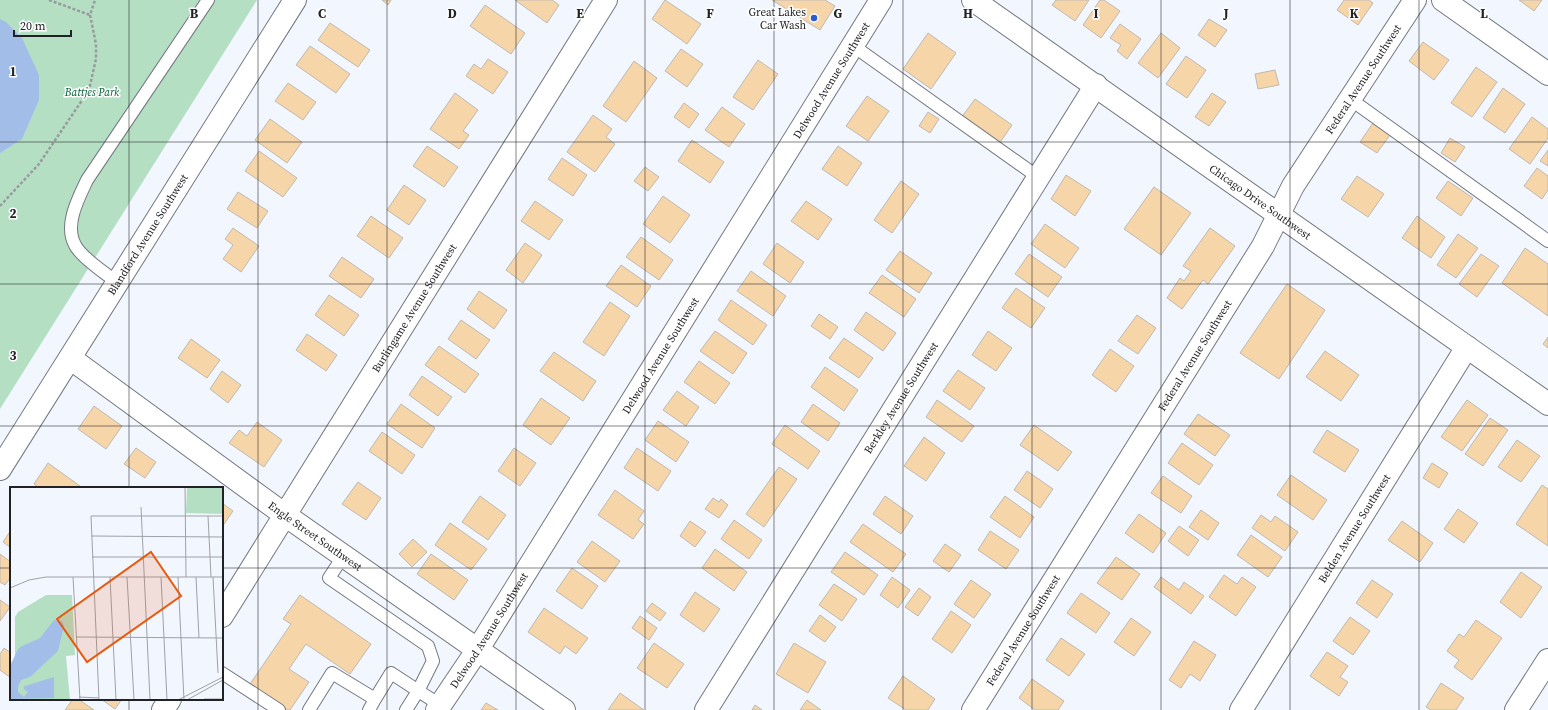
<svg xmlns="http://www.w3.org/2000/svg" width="1548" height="710" viewBox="0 0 1548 710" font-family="'Source Serif 4',serif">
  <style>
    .green { fill: #b4dfc3 }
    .water { fill: #a3bde9 }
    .building { fill: #f6d5a8; stroke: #beb9b2 }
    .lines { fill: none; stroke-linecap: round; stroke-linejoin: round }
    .service-casing { stroke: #74777e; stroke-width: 14 }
    .minor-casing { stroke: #74777e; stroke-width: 24 }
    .tertiary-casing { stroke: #74777e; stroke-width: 24 }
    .secondary-casing { stroke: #74777e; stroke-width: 24 }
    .path { stroke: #989aa0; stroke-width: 2.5; stroke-dasharray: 3 2; stroke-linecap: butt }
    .service { stroke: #fff; stroke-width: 12 }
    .minor { stroke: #fff; stroke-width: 22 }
    .tertiary { stroke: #fff; stroke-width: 22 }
    .secondary { stroke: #fff; stroke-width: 22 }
    .grid { fill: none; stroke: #212225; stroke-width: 1; stroke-opacity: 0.55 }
    .poi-dot { fill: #295dcb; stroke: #fff; stroke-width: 1.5 }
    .labels { text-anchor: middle; stroke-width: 3; stroke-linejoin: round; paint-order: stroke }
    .poi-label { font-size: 11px; fill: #212225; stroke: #fff; text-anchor: end }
    .street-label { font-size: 11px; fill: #212225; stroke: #fff }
    .park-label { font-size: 11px; font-style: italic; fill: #005933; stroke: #fff }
    .inset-road { fill: none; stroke: #9ea1a7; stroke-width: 1 }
    .view { fill: #e8590c; fill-opacity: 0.15; stroke: #e8590c; stroke-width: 2 }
    .inset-edge { fill: none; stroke: #212225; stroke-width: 2 }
    .grid-label { font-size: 13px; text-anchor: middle; font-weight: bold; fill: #212225; stroke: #fff; stroke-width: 3; stroke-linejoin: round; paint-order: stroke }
  </style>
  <rect width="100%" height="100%" fill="#f2f6fe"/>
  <path class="green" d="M 0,0 L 257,0 L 0,409 Z"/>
  <path class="water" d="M 0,19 L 6,22 L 22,38 L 39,75 L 39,100 L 22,139 L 0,153 Z"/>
  <path class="building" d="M 382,0 L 391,0 L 388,5 Z
    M 515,0 L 552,0 L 559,5 L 547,23 Z
    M 665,0 L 701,24 L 687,44 L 652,19 Z
    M 772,0 L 825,0 L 835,6 L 820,30 Z
    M 1056,0 L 1089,0 L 1075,21 L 1052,5 Z
    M 1100,0 L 1104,0 L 1120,11 L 1101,38 L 1083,25 Z
    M 1344,0 L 1369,0 L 1373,3 L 1358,25 L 1337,10 Z
    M 1519,0 L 1542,0 L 1534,11 Z
    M 485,5 L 525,33 L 511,54 L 470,26 Z
    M 1209,19 L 1227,30 L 1215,47 L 1198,35 Z
    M 330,23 L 370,50 L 358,67 L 318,40 Z
    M 1120,24 L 1141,39 L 1127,59 L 1117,51 L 1121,45 L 1110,38 Z
    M 928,33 L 956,53 L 931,89 L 903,69 Z
    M 1161,33 L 1180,48 L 1158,78 L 1138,63 Z
    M 1423,42 L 1449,60 L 1434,80 L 1409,61 Z
    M 310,46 L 350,74 L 336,93 L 296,65 Z
    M 681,49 L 703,64 L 687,87 L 665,71 Z
    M 1186,56 L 1206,70 L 1187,98 L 1166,84 Z
    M 488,59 L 508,72 L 493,94 L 466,76 L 474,64 L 481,69 Z
    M 758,60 L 778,74 L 753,110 L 733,97 Z
    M 634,61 L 657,78 L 626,122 L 603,106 Z
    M 1476,67 L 1497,82 L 1472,117 L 1451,103 Z
    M 1275,70 L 1279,85 L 1258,89 L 1255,74 Z
    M 288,83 L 316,102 L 303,120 L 275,101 Z
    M 1503,88 L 1525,104 L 1505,133 L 1483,118 Z
    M 455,93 L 478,110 L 463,131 L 469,135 L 459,149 L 430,129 Z
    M 1212,93 L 1226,102 L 1209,126 L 1195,117 Z
    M 867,96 L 889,111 L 868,141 L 846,126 Z
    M 975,99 L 1012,125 L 999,144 L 961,118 Z
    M 684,103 L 699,114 L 689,128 L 674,117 Z
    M 722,107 L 745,124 L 729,147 L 705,130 Z
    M 928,112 L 939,119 L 930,133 L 919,126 Z
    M 593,115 L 612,129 L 606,137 L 615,144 L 595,172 L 567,152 Z
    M 1532,117 L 1548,129 L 1548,138 L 1530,164 L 1509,149 Z
    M 270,119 L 302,142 L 287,163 L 255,140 Z
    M 1373,123 L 1390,135 L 1377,153 L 1360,142 Z
    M 1450,138 L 1465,147 L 1455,162 L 1441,153 Z
    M 692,140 L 724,162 L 710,183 L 678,161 Z
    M 427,146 L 458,167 L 444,187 L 413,166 Z
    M 838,146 L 862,163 L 847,186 L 822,169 Z
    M 1548,150 L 1548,166 L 1540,161 Z
    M 259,151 L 297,178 L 283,197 L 245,171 Z
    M 562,158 L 587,175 L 573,196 L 548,179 Z
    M 645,167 L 659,177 L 648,191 L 634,181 Z
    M 1537,168 L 1548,176 L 1548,190 L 1542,199 L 1524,186 Z
    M 1066,175 L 1091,191 L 1075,216 L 1051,199 Z
    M 1357,176 L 1384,194 L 1368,217 L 1341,199 Z
    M 901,181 L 919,194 L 892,233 L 874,220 Z
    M 1448,181 L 1473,198 L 1461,216 L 1436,198 Z
    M 404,185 L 426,200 L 409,225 L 387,210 Z
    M 1154,187 L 1191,213 L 1161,255 L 1124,229 Z
    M 238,192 L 268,211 L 257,228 L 227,209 Z
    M 663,196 L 690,215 L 670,243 L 643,224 Z
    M 535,201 L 563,220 L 549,240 L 521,221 Z
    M 806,201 L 832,219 L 818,240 L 791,221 Z
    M 371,216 L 403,238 L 389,258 L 357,236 Z
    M 1417,216 L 1445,237 L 1431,258 L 1402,238 Z
    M 1045,224 L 1079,248 L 1065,268 L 1031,244 Z
    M 233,228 L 259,246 L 241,272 L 223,259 L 233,245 L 225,239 Z
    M 1210,228 L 1235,246 L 1208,284 L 1203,280 L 1182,309 L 1167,298 L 1180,278 L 1184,281 L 1191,271 L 1183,266 Z
    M 1458,234 L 1478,248 L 1456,278 L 1437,265 Z
    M 641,237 L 673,260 L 659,280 L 626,257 Z
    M 525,243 L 542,255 L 523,283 L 506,270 Z
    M 777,243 L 804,262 L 790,283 L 763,264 Z
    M 1525,248 L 1548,264 L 1548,316 L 1502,283 Z
    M 900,251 L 932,273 L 919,293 L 886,270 Z
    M 1029,254 L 1062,277 L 1048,297 L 1015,274 Z
    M 1481,254 L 1499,266 L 1477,297 L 1459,284 Z
    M 342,257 L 374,279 L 361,298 L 329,276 Z
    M 621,265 L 651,286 L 637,307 L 606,286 Z
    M 751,271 L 786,296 L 773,316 L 737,291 Z
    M 882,275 L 916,299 L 904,317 L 869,293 Z
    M 1287,284 L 1325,310 L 1279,379 L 1240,353 Z
    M 1016,288 L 1045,308 L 1031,328 L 1002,308 Z
    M 479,291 L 507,310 L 494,329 L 467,309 Z
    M 329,295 L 359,315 L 344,336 L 315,315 Z
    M 731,300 L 767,325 L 753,345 L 718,320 Z
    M 610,302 L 630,316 L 604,356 L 583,342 Z
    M 866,312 L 896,333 L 883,351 L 854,330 Z
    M 819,314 L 838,327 L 830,339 L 811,326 Z
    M 1137,315 L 1156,328 L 1138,354 L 1118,341 Z
    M 461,320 L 490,340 L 476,359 L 448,339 Z
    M 715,331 L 747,353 L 733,374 L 700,351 Z
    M 988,331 L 1012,348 L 996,371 L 972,355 Z
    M 307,334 L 337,355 L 326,371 L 296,350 Z
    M 1548,337 L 1548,348 L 1543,344 Z
    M 844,338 L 873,358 L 859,378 L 829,358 Z
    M 191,339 L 220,360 L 207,378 L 178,358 Z
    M 439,346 L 479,374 L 465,393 L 425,365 Z
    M 1110,349 L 1134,366 L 1116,392 L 1092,375 Z
    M 1325,351 L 1359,375 L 1341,401 L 1306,377 Z
    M 554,352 L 596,381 L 583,401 L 540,371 Z
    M 699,361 L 730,383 L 715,404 L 684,382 Z
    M 825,367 L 858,390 L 844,411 L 811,387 Z
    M 958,370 L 985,388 L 970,410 L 943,391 Z
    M 222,371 L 241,385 L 228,403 L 210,389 Z
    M 422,376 L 452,397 L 438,416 L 409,395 Z
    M 677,391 L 699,407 L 686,426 L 663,410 Z
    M 541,398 L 570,418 L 551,445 L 523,425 Z
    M 937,400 L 974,426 L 962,442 L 926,417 Z
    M 1467,400 L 1488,415 L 1462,451 L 1441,437 Z
    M 401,404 L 435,428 L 422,448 L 387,424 Z
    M 813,404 L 840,423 L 828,441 L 801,422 Z
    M 94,406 L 122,426 L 106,449 L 78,429 Z
    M 1198,414 L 1230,435 L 1215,456 L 1184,434 Z
    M 1490,418 L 1508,430 L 1483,466 L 1465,454 Z
    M 658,421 L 689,442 L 676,462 L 645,440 Z
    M 257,422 L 282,440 L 264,467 L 229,443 L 239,430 L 247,436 Z
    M 785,425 L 820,451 L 808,469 L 772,444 Z
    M 1034,425 L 1072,452 L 1058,471 L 1020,445 Z
    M 1327,430 L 1359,450 L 1345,472 L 1313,452 Z
    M 382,432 L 415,455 L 402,474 L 369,451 Z
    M 924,437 L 945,453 L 926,481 L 904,466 Z
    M 1517,440 L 1540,456 L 1521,482 L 1498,467 Z
    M 1182,443 L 1213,465 L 1199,485 L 1168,463 Z
    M 136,448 L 156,462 L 145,478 L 124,464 Z
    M 514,448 L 536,463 L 520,486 L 498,471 Z
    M 637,448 L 671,471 L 658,491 L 624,468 Z
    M 48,463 L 80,486 L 79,488 L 39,488 L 34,484 Z
    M 1432,463 L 1448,473 L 1439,488 L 1423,478 Z
    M 779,467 L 797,479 L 764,527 L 746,514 Z
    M 1027,471 L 1053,489 L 1040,508 L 1014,490 Z
    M 1291,475 L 1327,500 L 1313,520 L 1277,495 Z
    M 1163,476 L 1192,496 L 1181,513 L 1151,493 Z
    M 358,482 L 381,498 L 366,520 L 342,504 Z
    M 1542,485 L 1548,489 L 1548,546 L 1516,524 Z
    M 615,490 L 644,511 L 638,520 L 644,524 L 633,539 L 598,515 Z
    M 480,496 L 506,515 L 488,540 L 462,522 Z
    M 885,496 L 913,516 L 901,534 L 873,514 Z
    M 1005,496 L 1034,517 L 1020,538 L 990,517 Z
    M 713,498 L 719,502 L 721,499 L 728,505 L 719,518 L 705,509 Z
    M 222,503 L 233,511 L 222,527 Z
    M 1458,509 L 1478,523 L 1464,543 L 1444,529 Z
    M 1201,510 L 1219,523 L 1208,540 L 1189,527 Z
    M 1139,514 L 1166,533 L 1153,553 L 1125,533 Z
    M 1261,515 L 1271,522 L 1275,516 L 1298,532 L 1285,551 L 1252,528 Z
    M 734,520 L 762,540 L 749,559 L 721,539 Z
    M 690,521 L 706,532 L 695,547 L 680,536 Z
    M 1402,521 L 1433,543 L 1420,562 L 1388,540 Z
    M 450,523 L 487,549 L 471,570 L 435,545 Z
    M 863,524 L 906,554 L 893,572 L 850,542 Z
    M 1179,526 L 1199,540 L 1188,556 L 1168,541 Z
    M 11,530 L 11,548 L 3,542 Z
    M 990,531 L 1019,550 L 1006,569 L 978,550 Z
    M 1251,535 L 1282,557 L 1268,577 L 1237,555 Z
    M 413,539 L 427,552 L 412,567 L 399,554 Z
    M 592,541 L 620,561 L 605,582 L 577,562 Z
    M 945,544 L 961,555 L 949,572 L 933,561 Z
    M 715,549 L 747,572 L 734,591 L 702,568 Z
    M 845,552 L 878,575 L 864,595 L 831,572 Z
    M 0,554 L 11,562 L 11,577 L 5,585 L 0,582 Z
    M 431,554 L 468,580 L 454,600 L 417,574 Z
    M 1116,557 L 1140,574 L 1122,600 L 1097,583 Z
    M 572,568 L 598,586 L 582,609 L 556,591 Z
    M 1521,572 L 1542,587 L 1521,618 L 1500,602 Z
    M 1224,575 L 1237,584 L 1242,577 L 1256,587 L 1236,616 L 1209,597 Z
    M 892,577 L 910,590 L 898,608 L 880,595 Z
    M 1161,577 L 1179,590 L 1184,582 L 1204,596 L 1191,614 L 1154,587 Z
    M 971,580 L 991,594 L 974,618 L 954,604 Z
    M 1372,580 L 1393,594 L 1377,618 L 1356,603 Z
    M 834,584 L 857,599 L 842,621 L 819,605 Z
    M 919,588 L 931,597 L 918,616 L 905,607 Z
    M 695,592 L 720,609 L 704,632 L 680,615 Z
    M 1081,593 L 1110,613 L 1096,633 L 1067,613 Z
    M 300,595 L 371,644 L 350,674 L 306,644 L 289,669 L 309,682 L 290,710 L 287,710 L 250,684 L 291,624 L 283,619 Z
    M 0,600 L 10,607 L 0,621 Z
    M 652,603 L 666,613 L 660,621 L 646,611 Z
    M 544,608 L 588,638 L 576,654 L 565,646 L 560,654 L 528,632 Z
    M 951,611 L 971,625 L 952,653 L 932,639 Z
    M 820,615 L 836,627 L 825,642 L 809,631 Z
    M 640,616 L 657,628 L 649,640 L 632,628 Z
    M 1350,617 L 1370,631 L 1353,655 L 1333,641 Z
    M 1131,618 L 1151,632 L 1134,656 L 1114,642 Z
    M 1476,620 L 1502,638 L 1472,680 L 1454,667 L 1459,660 L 1447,651 L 1459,634 L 1464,637 Z
    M 1061,638 L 1085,654 L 1069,676 L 1046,660 Z
    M 1194,641 L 1216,655 L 1200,681 L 1190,674 L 1181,688 L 1169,680 Z
    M 654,643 L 684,664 L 667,688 L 637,668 Z
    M 794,643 L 826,662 L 808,693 L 776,674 Z
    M 4,648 L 11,653 L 11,678 L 0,670 L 0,654 Z
    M 1327,652 L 1348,666 L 1340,677 L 1348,682 L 1339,696 L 1310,676 Z
    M 903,676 L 935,699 L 928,710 L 906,710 L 888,698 Z
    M 1032,679 L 1064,701 L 1058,710 L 1035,710 L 1019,698 Z
    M 1441,683 L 1464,698 L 1456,710 L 1431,710 L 1426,707 Z
    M 620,693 L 644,710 L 608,710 Z
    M 73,699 L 78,699 L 94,710 L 65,710 Z
    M 101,699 L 122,699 L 115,709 Z
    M 807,700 L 821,710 L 800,710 Z
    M 486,703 L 498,710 L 481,710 Z
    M 755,705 L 762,710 L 752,710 Z"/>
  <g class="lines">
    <g class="service-casing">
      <path id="service" d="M 852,45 L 1038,177
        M 1350,99 L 1548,241
        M 117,282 C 107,275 80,256 75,245 C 64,225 78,199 87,180 L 208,0
        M 344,555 L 329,578 L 428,646 L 433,661 L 418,691 L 406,710
        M 222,673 L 279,710
        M 309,710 L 332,673 L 375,699 L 391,673 L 440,705
        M 369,710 L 375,699"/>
    </g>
    <g class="minor-casing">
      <g id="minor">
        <path d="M 1443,0 L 1548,74"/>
        <path id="s1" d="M 70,358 L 285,515 L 564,710"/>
        <path id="s2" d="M 0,469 L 295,0"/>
        <path id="s3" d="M 437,710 L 478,649 L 881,0"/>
        <path id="s4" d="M 706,710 L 1096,85"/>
        <path id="s5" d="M 973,710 L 1263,246 L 1293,186 L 1415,0"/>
        <path id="s6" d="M 1241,710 L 1467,347"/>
        <path d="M 1516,710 L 1548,660"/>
      </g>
    </g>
    <g class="tertiary-casing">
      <g id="tertiary">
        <path id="s7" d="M 222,616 L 606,0"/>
        <path d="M 163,710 L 170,699"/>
      </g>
    </g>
    <g class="secondary-casing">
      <g id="secondary">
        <path id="s8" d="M 973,0 L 1548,404"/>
      </g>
    </g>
    <path class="path" d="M 49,0 L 90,15
      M 0,206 L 39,164 L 89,90 L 96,59 L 96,44 L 90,15 L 95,0"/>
    <use href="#service" class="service"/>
    <use href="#minor" class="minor"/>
    <use href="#tertiary" class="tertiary"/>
    <use href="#secondary" class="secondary"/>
  </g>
  <path class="grid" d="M 129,0 L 129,488M 258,0 L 258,710M 387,0 L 387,710M 516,0 L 516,710M 645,0 L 645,710M 774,0 L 774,710M 903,0 L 903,710M 1032,0 L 1032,710M 1161,0 L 1161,710M 1290,0 L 1290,710M 1419,0 L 1419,710M 0,142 L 1548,142M 0,284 L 1548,284M 0,426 L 1548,426M 0,568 L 11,568M 222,568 L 1548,568M 129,699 L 129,710"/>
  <circle class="poi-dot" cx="814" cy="18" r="4"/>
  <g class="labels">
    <g class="poi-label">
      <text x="806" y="16">Great Lakes<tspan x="806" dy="13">Car Wash</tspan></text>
    </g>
    <g class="street-label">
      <text dy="4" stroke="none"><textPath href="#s5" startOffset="742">Federal Avenue Southwest</textPath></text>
      <text dy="4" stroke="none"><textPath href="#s3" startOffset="743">Delwood Avenue Southwest</textPath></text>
      <text dy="4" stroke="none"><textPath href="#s8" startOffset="351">Chicago Drive Southwest</textPath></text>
      <text dy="4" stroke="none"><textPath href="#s2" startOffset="277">Blandford Avenue Southwest</textPath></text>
      <text dy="4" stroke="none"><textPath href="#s7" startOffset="363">Burlingame Avenue Southwest</textPath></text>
      <text dy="4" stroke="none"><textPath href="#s3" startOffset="419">Delwood Avenue Southwest</textPath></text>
      <text dy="4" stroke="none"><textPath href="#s5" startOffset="418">Federal Avenue Southwest</textPath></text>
      <text dy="4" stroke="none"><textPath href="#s4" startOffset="368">Berkley Avenue Southwest</textPath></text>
      <text dy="4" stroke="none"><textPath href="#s6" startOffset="214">Belden Avenue Southwest</textPath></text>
      <text dy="4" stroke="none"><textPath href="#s1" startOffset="303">Engle Street Southwest</textPath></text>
      <text dy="4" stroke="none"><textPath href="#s3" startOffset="95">Delwood Avenue Southwest</textPath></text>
      <text dy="4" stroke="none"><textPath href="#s5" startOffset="94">Federal Avenue Southwest</textPath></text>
    </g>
    <g class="park-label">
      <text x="92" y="96">Battjes Park</text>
    </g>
  </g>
  <g transform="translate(10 487)">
    <rect width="213" height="213" fill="#f2f6fe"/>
    <path d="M 177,0 L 213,0 L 213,27 L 176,26 ZM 36,108 L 62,108 L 65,168 L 56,169 L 60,213 L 0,213 L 0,177 L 5,170 L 5,130 L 8,125 Z" fill="#b4dfc3"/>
    <path d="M 44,133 L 52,134 L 54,139 L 48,164 L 20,190 L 11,193 L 8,200 L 8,205 L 14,210 L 18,205 L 13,201 L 15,199 L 44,190 L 44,211 L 0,212 L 0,180 L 7,164 L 10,160 L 30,151 Z" fill="#a3bde9"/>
    <path class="inset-road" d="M 175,0 L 176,90M 131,20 L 140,213M 198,29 L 201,90M 81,49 L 213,50M 82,70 L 213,70M 63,90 L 70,213M 100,90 L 106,213M 117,90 L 124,213M 151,90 L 157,213M 168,90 L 174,213M 186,90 L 189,151M 203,90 L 208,186M 0,101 L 19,93 L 36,90 L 213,90M 66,150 L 213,151M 69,210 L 89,211M 194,212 L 213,212M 89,213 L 81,29 L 213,29M 168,213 L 213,190M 177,213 L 213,193"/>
    <path class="view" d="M 141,65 L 171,109 L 77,175 L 47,132 Z"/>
    <rect width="213" height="213" class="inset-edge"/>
  </g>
  <g class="grid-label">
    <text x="194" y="18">B</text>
    <text x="322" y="18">C</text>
    <text x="452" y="18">D</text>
    <text x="580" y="18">E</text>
    <text x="710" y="18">F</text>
    <text x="838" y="18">G</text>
    <text x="968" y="18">H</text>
    <text x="1096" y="18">I</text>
    <text x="1226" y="18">J</text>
    <text x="1354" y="18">K</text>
    <text x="1484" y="18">L</text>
    <text x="13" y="76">1</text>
    <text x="13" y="218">2</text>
    <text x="13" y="360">3</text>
  </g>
  <path d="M14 30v6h57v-6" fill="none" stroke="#212225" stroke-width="2"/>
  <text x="20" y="30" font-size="12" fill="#212225" stroke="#ffffff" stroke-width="3" paint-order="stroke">20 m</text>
</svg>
